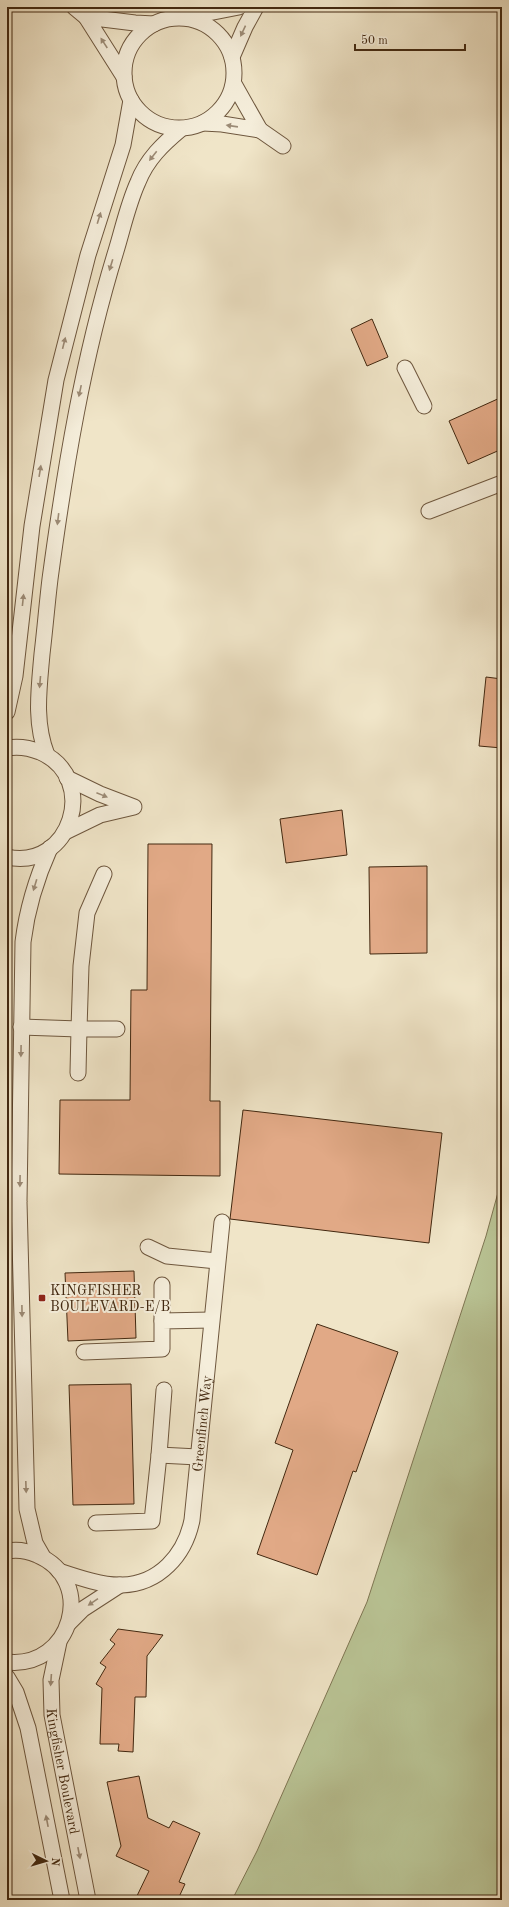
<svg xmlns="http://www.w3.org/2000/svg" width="509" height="1907" viewBox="0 0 509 1907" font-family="'Old Standard TT',serif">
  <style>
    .green { fill: #bac596; stroke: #7e7653 }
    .building { fill: #e1a986; stroke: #422810 }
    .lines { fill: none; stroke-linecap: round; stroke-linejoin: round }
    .minor-casing { stroke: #6e573e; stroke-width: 17 }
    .minor { stroke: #f5eedb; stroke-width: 15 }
    .oneway { fill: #9c8b76 }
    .poi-dot { fill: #8f2418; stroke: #f5eedb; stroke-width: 1.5 }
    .labels { text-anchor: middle; stroke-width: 4; stroke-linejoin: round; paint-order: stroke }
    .poi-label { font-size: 14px; fill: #422810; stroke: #f5eedb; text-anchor: start }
    .street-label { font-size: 14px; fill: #422810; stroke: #f5eedb }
  </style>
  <rect width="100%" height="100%" fill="#f0e5c8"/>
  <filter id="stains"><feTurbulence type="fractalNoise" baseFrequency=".005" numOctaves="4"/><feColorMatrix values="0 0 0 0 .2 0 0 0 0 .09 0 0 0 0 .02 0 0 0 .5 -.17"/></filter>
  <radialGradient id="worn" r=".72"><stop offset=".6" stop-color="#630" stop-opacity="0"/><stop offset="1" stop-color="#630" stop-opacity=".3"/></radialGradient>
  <path class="green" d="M 502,1178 L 502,1900 L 232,1900 L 257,1851 L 367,1602 L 486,1236 Z"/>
  <path class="building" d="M 372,319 L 388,357 L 367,366 L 351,329 Z
    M 502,397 L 502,449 L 468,464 L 449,421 Z
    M 486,677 L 502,679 L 502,748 L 479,746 Z
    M 342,810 L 347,855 L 286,863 L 280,819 Z
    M 148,844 L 212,844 L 210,1101 L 220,1101 L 220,1176 L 59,1174 L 60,1100 L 130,1100 L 131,990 L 147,990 Z
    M 427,866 L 427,953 L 370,954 L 369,867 Z
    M 243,1110 L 442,1133 L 429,1243 L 230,1219 Z
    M 134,1271 L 136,1338 L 68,1341 L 65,1273 Z
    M 317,1324 L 398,1352 L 356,1472 L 353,1471 L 317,1575 L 257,1554 L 293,1450 L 275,1443 Z
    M 131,1384 L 134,1504 L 73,1505 L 69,1385 Z
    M 118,1629 L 163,1635 L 147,1656 L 146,1697 L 135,1697 L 133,1752 L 118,1751 L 119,1744 L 100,1744 L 102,1688 L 96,1684 L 106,1667 L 100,1663 L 115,1644 L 110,1640 Z
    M 139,1776 L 148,1818 L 169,1828 L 173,1821 L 200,1833 L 179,1882 L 185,1884 L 179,1897 L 162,1900 L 135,1900 L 149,1871 L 116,1856 L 121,1846 L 107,1782 Z"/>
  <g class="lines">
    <g class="minor-casing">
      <g id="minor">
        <path d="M 74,7 L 86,17"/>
        <path d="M 188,17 L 239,7"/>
        <circle cx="179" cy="73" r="55"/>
        <path d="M 232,57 L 245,27 L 256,7"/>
        <path d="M 124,77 L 86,17 L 135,23 L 154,24"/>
        <path d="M 203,123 L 222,124 L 260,130 L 234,84"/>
        <path d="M 260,130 L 283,146"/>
        <path d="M 405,368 L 424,406"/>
        <path d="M 429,511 L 502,483"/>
        <path d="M 7,712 L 15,676 L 32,526 L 56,380 L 88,255 L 123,145 L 131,100"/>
        <path d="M 7,748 C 18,746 30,748 40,752 C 100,778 71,871 7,857"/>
        <path d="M 47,755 C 34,722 39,689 42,654 C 45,629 47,604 50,579 C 65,468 83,358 116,251 C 123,228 128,204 138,182 C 147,159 163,144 181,129"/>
        <path d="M 65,832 L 100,815 L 134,807 L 100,794 L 67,778"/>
        <path d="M 21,1027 L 79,1029 L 81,966 L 87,913 L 104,874"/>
        <path d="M 78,1073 L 79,1029 L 117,1029"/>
        <path d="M 148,1247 L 167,1256 L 217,1261"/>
        <path d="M 162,1285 L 162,1321"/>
        <path d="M 84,1352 L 162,1349 L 162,1321 L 211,1320"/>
        <path d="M 164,1390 L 159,1455 L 198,1457"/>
        <path d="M 96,1523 L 152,1521 L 159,1455"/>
        <path d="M 7,1551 C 17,1549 28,1551 37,1555 C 97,1580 72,1669 7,1662"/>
        <path d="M 43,1557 L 35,1543 L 27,1509 L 19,1202 L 23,942 C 27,909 36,879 50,848"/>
        <path id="s1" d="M 59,1571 C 77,1577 103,1586 122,1585 C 159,1584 185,1555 192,1520 L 222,1222"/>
        <path d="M 69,1623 L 83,1609 L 120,1585"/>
        <path id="s2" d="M 59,1642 L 51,1680 L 52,1715 L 88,1900"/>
        <path d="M 7,1677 L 16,1692 L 28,1728 L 62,1900"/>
      </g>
    </g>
    <use href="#minor" class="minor"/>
  </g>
  <defs><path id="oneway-solid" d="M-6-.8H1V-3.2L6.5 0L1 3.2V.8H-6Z"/></defs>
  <g class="oneway">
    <use href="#oneway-solid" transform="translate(243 31) rotate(115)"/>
    <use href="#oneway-solid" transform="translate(104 43) rotate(-123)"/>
    <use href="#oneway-solid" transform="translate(232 126) rotate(-172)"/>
    <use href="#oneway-solid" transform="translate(153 156) rotate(128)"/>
    <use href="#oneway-solid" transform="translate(99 218) rotate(-73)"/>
    <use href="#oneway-solid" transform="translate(111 265) rotate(107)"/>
    <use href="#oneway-solid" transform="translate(64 343) rotate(-76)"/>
    <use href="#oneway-solid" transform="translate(80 391) rotate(102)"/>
    <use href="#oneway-solid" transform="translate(40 471) rotate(-81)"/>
    <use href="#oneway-solid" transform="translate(58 519) rotate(97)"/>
    <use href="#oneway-solid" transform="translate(23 600) rotate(-84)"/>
    <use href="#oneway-solid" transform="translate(40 682) rotate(95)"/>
    <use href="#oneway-solid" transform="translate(102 795) rotate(22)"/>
    <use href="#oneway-solid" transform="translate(35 885) rotate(107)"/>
    <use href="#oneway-solid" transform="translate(21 1051) rotate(91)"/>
    <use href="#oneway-solid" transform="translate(20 1181) rotate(91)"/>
    <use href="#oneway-solid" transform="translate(22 1311) rotate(89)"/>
    <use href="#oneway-solid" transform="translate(26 1487) rotate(88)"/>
    <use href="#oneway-solid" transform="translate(93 1602) rotate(146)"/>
    <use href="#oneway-solid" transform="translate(51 1680) rotate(94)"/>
    <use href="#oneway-solid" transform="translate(47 1821) rotate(-101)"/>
    <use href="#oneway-solid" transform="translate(79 1853) rotate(79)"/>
  </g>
  <rect class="poi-dot" x="38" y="1294" width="8" height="8" rx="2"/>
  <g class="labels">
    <g class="poi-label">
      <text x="50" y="1295">KINGFISHER<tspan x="50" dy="16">BOULEVARD-E/B</tspan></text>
    </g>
    <g class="street-label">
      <text dy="5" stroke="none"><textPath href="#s1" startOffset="265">Greenfinch Way</textPath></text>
      <text dy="5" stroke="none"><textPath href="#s2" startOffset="131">Kingfisher Boulevard</textPath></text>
    </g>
  </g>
  <rect width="509" height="1907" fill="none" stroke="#f0e5c8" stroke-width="24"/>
  <rect x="8" y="8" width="493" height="1891" fill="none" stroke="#422810" stroke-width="2"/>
  <rect x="12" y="12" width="485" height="1883" fill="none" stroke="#422810"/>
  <g transform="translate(46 1861) rotate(95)" stroke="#f5eedb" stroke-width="3" paint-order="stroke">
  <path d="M0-3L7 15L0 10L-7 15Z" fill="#422810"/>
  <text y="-6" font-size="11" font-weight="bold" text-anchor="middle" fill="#422810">N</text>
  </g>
  <path d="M355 44v6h110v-6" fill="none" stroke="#422810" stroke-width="2"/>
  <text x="361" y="44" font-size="12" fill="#422810" stroke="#f5eedb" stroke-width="3" paint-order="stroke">50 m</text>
  <rect width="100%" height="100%" filter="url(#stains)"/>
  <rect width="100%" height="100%" fill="url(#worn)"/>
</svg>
